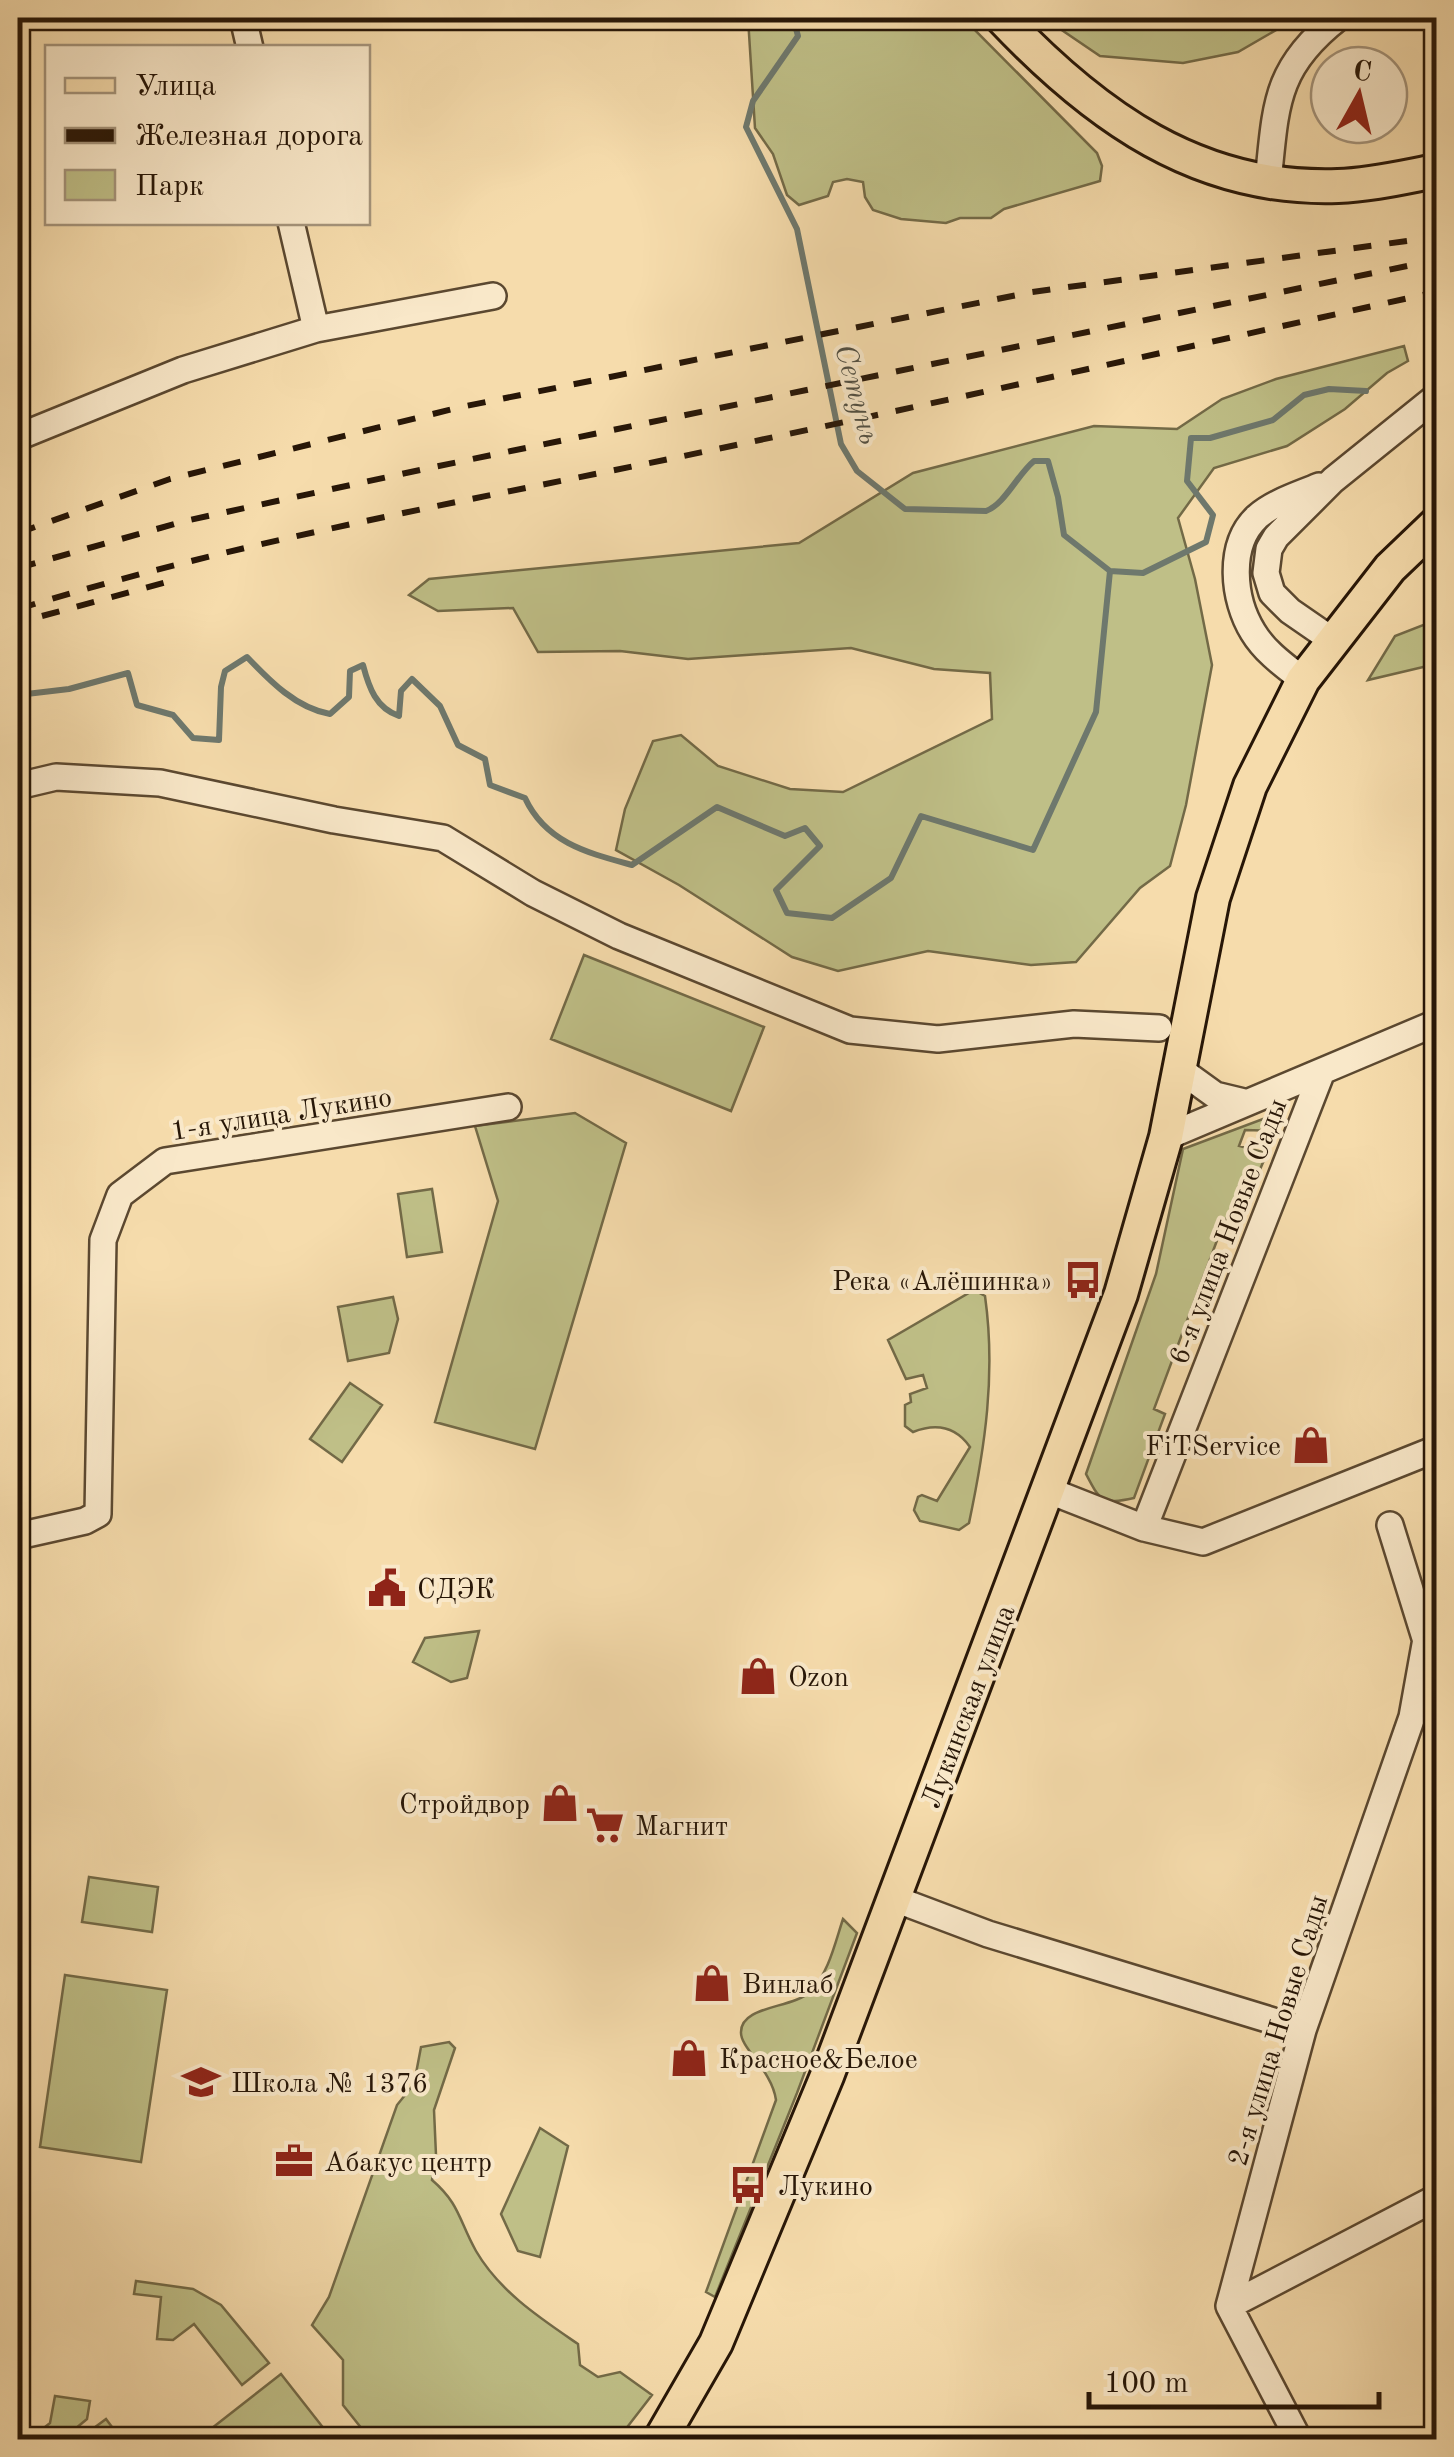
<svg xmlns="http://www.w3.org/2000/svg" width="1454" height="2457" viewBox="0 0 1454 2457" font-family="'Old Standard TT',serif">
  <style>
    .green { fill: #bfbf87; stroke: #736a47; stroke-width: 2.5 }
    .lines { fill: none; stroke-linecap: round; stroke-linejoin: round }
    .stream { stroke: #6e786d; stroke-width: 6 }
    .minor-casing { stroke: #5b4830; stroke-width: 30 }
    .major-casing { stroke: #271607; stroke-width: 38 }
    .minor { stroke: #f9e8c9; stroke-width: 25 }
    .major { stroke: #f6dcac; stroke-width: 32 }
    .rail { stroke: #271607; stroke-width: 6; stroke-dasharray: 18 18; stroke-linecap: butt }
    .labels { text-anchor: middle; stroke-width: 8; stroke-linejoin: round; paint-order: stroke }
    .street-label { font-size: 28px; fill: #271607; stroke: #f9e8c9 }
    .poi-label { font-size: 28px; fill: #271607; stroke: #f9e8c9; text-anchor: start }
    .water-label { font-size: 30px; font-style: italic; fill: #514f42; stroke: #f9e8c9 }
  </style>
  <rect width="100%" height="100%" fill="#f6dcac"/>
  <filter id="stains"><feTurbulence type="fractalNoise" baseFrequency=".002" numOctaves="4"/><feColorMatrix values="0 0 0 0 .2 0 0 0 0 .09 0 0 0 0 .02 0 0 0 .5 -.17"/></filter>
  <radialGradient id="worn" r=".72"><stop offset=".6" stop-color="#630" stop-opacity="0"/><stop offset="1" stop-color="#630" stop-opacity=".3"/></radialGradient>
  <path class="green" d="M 748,18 L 963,18 L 1097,153 L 1102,166 L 1100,181 L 1004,209 L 991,218 L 960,218 L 946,223 L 901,219 L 873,210 L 865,197 L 863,182 L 847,179 L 833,182 L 828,196 L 799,205 L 787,195 L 773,154 L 755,128 Z
    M 1044,18 L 1297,18 L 1238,52 L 1183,63 L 1100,56 Z
    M 1404,346 L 1408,361 L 1387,373 L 1345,409 L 1287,446 L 1214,468 L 1178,518 L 1195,579 L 1212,665 L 1186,805 L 1170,866 L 1140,888 L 1076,962 L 1031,965 L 928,951 L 838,971 L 792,957 L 679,885 L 616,850 L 625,809 L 653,741 L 681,735 L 718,766 L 790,789 L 843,792 L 992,719 L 990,673 L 934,669 L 851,648 L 688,659 L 620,651 L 538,652 L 513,608 L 438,611 L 409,595 L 429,579 L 799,543 L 913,473 L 1094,426 L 1177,429 L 1222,399 L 1276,379 Z
    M 1436,620 L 1436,664 L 1368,680 L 1395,636 Z
    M 584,955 L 764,1027 L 731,1111 L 551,1039 Z
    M 575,1113 L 626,1143 L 535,1449 L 435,1422 L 498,1201 L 475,1126 Z
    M 1279,1113 L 1277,1131 L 1245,1130 L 1239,1146 L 1267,1153 L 1238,1221 L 1225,1219 L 1154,1409 L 1165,1414 L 1134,1498 C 1102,1505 1100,1501 1086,1474 L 1156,1274 L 1183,1149 Z
    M 432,1189 L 442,1252 L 407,1257 L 398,1194 Z
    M 974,1290 L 985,1296 C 996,1374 985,1447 969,1523 L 959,1530 L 920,1521 L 914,1510 L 918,1497 L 922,1495 L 937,1501 L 970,1447 C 956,1427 936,1423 913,1432 L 905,1426 L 905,1405 L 911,1402 L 910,1394 L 927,1388 L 923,1375 L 906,1379 L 888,1340 Z
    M 393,1297 L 398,1319 L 389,1353 L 348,1361 L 338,1307 Z
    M 350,1383 L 382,1405 L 342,1462 L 310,1439 Z
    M 479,1631 L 467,1678 L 451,1682 L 413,1662 L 425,1638 Z
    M 89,1877 L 158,1887 L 152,1932 L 82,1922 Z
    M 843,1919 L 857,1933 L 797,2093 L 715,2297 L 706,2292 L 776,2100 C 772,2070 740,2048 741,2032 C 741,2005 793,2009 811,1991 C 829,1972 835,1943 843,1919 Z
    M 65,1975 L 167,1990 L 141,2162 L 40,2147 Z
    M 449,2042 L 455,2048 L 434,2110 L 436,2155 L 432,2180 C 460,2204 459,2221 476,2251 C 500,2292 540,2318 578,2344 L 580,2365 L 598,2377 L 620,2372 L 652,2395 L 618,2439 L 370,2439 L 343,2405 L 343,2360 L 312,2325 L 329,2297 L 397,2105 L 414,2084 L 421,2047 Z
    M 540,2128 L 568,2146 L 540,2257 L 518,2251 L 501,2214 Z
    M 136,2281 L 193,2289 L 221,2305 L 269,2363 L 242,2385 L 194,2324 L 173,2340 L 157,2339 L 161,2297 L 134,2294 Z
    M 281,2374 L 332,2439 L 198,2439 Z
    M 55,2396 L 90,2401 L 87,2419 L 63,2439 L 30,2439 L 50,2423 Z
    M 106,2419 L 121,2439 L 79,2439 Z"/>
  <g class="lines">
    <path class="stream" d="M 793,18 L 798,36 L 753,101 L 746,127 L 797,229 L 841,444 L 857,471 L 905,509 L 986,511 C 1005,504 1017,475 1034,461 L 1048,461 L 1058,497 L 1064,535 L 1110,571 L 1143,573 L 1206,542 L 1213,515 L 1187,481 L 1191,438 L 1210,438 L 1273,420 L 1304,395 L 1329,389 L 1366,391
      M 18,695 L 69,689 L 128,673 L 137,705 L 173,715 L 193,738 L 219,740 L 221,687 L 225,671 L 247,657 C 270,681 296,708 330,714 L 349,697 L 350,671 L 363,665 C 369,688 376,708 399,716 L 401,691 L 412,679 L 440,706 L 458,745 L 485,759 L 490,785 L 525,798 C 546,843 588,853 632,865 L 717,807 L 785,836 L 805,828 L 820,846 L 776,890 L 787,913 L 832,918 L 891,878 L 921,816 L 1033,850 L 1096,712 L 1110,571"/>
    <g class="minor-casing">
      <path id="minor" d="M 243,18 L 250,48
        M 1268,182 C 1276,106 1274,68 1338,18
        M 291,222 L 316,329
        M 18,437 L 183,370 L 316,329 L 493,296
        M 1332,640 L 1290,611 L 1272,593 L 1266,573 L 1269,549 L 1276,537 L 1333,480 L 1436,397
        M 1303,680 C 1285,666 1265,652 1253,632 C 1233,600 1227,545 1257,517 C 1274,502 1298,495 1319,486
        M 18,786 L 56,777 L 160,783 L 334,820 L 443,838 L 533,893 L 619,936 L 850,1030 L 938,1039 L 1074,1024 L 1159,1028
        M 1179,1069 L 1215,1095 L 1244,1102
        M 1166,1137 L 1436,1023
        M 1050,1491 L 1144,1528 L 1203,1542 L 1436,1449
        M 1390,1525 L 1430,1654
        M 1144,1528 L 1321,1074
        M 18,1536 L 85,1521 L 98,1514 L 103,1240 L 120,1195 L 165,1161 L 508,1107
        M 895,1899 L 988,1934 L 1303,2030
        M 1229,2306 L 1436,2198
        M 1299,2440 L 1229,2306 L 1303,2030 L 1412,1717 L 1426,1639 L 1436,1635"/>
    </g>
    <g class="major-casing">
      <path id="major" d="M 1002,18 C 1095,116 1198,191 1338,186 C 1371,185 1404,177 1436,171
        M 660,2440 L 716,2343 L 827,2076 L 1121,1294 L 1166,1137 L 1213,898 L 1250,786 L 1303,680 L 1390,568 L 1436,524"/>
    </g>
    <use href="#minor" class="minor"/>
    <use href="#major" class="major"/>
    <path class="rail" d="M 18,533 L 170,479 L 461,407 L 1032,292 L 1436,237
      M 18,568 L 185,521 L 429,468 L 1436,260
      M 18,609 C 232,543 455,503 674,458 C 929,405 1183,348 1436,292
      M 42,616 L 167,582"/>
  </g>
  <defs>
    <g id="bus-bare" transform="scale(3)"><path d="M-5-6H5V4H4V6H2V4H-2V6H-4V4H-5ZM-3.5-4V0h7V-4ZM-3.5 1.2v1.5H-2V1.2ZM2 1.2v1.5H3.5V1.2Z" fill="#8f2418" stroke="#f9e8c9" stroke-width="2.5" paint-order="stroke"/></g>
    <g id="shop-bare" transform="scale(3)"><path d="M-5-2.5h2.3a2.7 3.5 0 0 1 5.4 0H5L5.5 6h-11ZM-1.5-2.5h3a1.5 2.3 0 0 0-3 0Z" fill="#8f2418" stroke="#f9e8c9" stroke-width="2.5" paint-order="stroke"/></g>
    <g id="civic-bare" transform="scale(3)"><path d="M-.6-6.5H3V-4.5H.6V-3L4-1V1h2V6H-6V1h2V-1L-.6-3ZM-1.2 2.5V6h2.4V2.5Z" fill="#8f2418" stroke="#f9e8c9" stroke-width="2.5" paint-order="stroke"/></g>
    <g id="supermarket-bare" transform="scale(3)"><path d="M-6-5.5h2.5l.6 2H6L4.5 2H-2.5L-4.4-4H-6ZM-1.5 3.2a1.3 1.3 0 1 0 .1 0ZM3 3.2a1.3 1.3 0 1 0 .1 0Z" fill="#8f2418" stroke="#f9e8c9" stroke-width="2.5" paint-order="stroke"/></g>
    <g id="school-bare" transform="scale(3)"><path d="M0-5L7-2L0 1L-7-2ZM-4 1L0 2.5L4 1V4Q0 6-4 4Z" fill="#8f2418" stroke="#f9e8c9" stroke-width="2.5" paint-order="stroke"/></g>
    <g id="office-bare" transform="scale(3)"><path d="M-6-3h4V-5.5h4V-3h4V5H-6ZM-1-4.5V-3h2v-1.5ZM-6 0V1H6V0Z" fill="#8f2418" stroke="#f9e8c9" stroke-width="2.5" paint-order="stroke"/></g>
  </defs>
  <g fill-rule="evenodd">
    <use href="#bus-bare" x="1083" y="1280"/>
    <use href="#shop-bare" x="1311" y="1445"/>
    <use href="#civic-bare" x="387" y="1588"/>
    <use href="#shop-bare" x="758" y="1676"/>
    <use href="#shop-bare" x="560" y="1803"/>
    <use href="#supermarket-bare" x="605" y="1825"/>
    <use href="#shop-bare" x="712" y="1983"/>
    <use href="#shop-bare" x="689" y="2058"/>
    <use href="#school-bare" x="201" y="2082"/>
    <use href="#office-bare" x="294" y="2161"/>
    <use href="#bus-bare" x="748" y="2185"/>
  </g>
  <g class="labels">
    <g class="street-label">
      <text transform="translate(281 1113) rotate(-9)" y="10">1-я улица Лукино</text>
      <text transform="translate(1227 1231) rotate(-69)" y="10">6-я улица Новые Сады</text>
      <text transform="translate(967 1706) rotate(-69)" y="10">Лукинская улица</text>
      <text transform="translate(1277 2030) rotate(-73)" y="10">2-я улица Новые Сады</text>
    </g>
    <g class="poi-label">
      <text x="1053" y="1290" text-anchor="end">Река «Алёшинка»</text>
      <text x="1281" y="1455" text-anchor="end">FiTService</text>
      <text x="417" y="1598">СДЭК</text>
      <text x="788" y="1686">Ozon</text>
      <text x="530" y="1813" text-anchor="end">Стройдвор</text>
      <text x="635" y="1835">Магнит</text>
      <text x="742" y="1993">Винлаб</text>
      <text x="719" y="2068">Красное&amp;Белое</text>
      <text x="231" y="2092">Школа № 1376</text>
      <text x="324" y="2171">Абакус центр</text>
      <text x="778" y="2195">Лукино</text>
    </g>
    <g class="water-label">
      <text transform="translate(858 394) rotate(75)" y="10">Сетунь</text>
    </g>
  </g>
  <rect width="1454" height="2457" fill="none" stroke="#f6dcac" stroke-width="60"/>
  <rect x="20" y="20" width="1414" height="2417" fill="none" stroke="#271607" stroke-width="5"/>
  <rect x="30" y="30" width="1394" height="2397" fill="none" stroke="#271607" stroke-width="2.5"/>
  <rect x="45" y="45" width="325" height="180" fill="#f9e8c9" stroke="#a5947b" stroke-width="2.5"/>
  <rect x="65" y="78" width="50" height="15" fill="#f6dcac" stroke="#a5947b" stroke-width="2.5"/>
  <text x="135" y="95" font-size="30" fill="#271607">Улица</text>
  <rect x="65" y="128" width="50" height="15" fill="#271607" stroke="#a5947b" stroke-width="2.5"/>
  <text x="135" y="145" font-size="30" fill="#271607">Железная дорога</text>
  <rect x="65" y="170" width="50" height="30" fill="#bfbf87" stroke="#a5947b" stroke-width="2.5"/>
  <text x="135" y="195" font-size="30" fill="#271607">Парк</text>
  <g transform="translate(1359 95) rotate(8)"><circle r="48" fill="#f9e8c9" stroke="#a5947b" stroke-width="2.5"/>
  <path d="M0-8L18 38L0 25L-18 38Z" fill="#8f2418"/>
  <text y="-15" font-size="28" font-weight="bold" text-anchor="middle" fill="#271607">С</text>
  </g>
  <path d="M1089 2392v15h290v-15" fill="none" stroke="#271607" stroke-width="5"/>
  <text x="1104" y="2392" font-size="30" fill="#271607" stroke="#f9e8c9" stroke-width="8" paint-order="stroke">100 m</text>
  <rect width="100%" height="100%" filter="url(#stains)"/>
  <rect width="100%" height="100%" fill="url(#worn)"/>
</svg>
